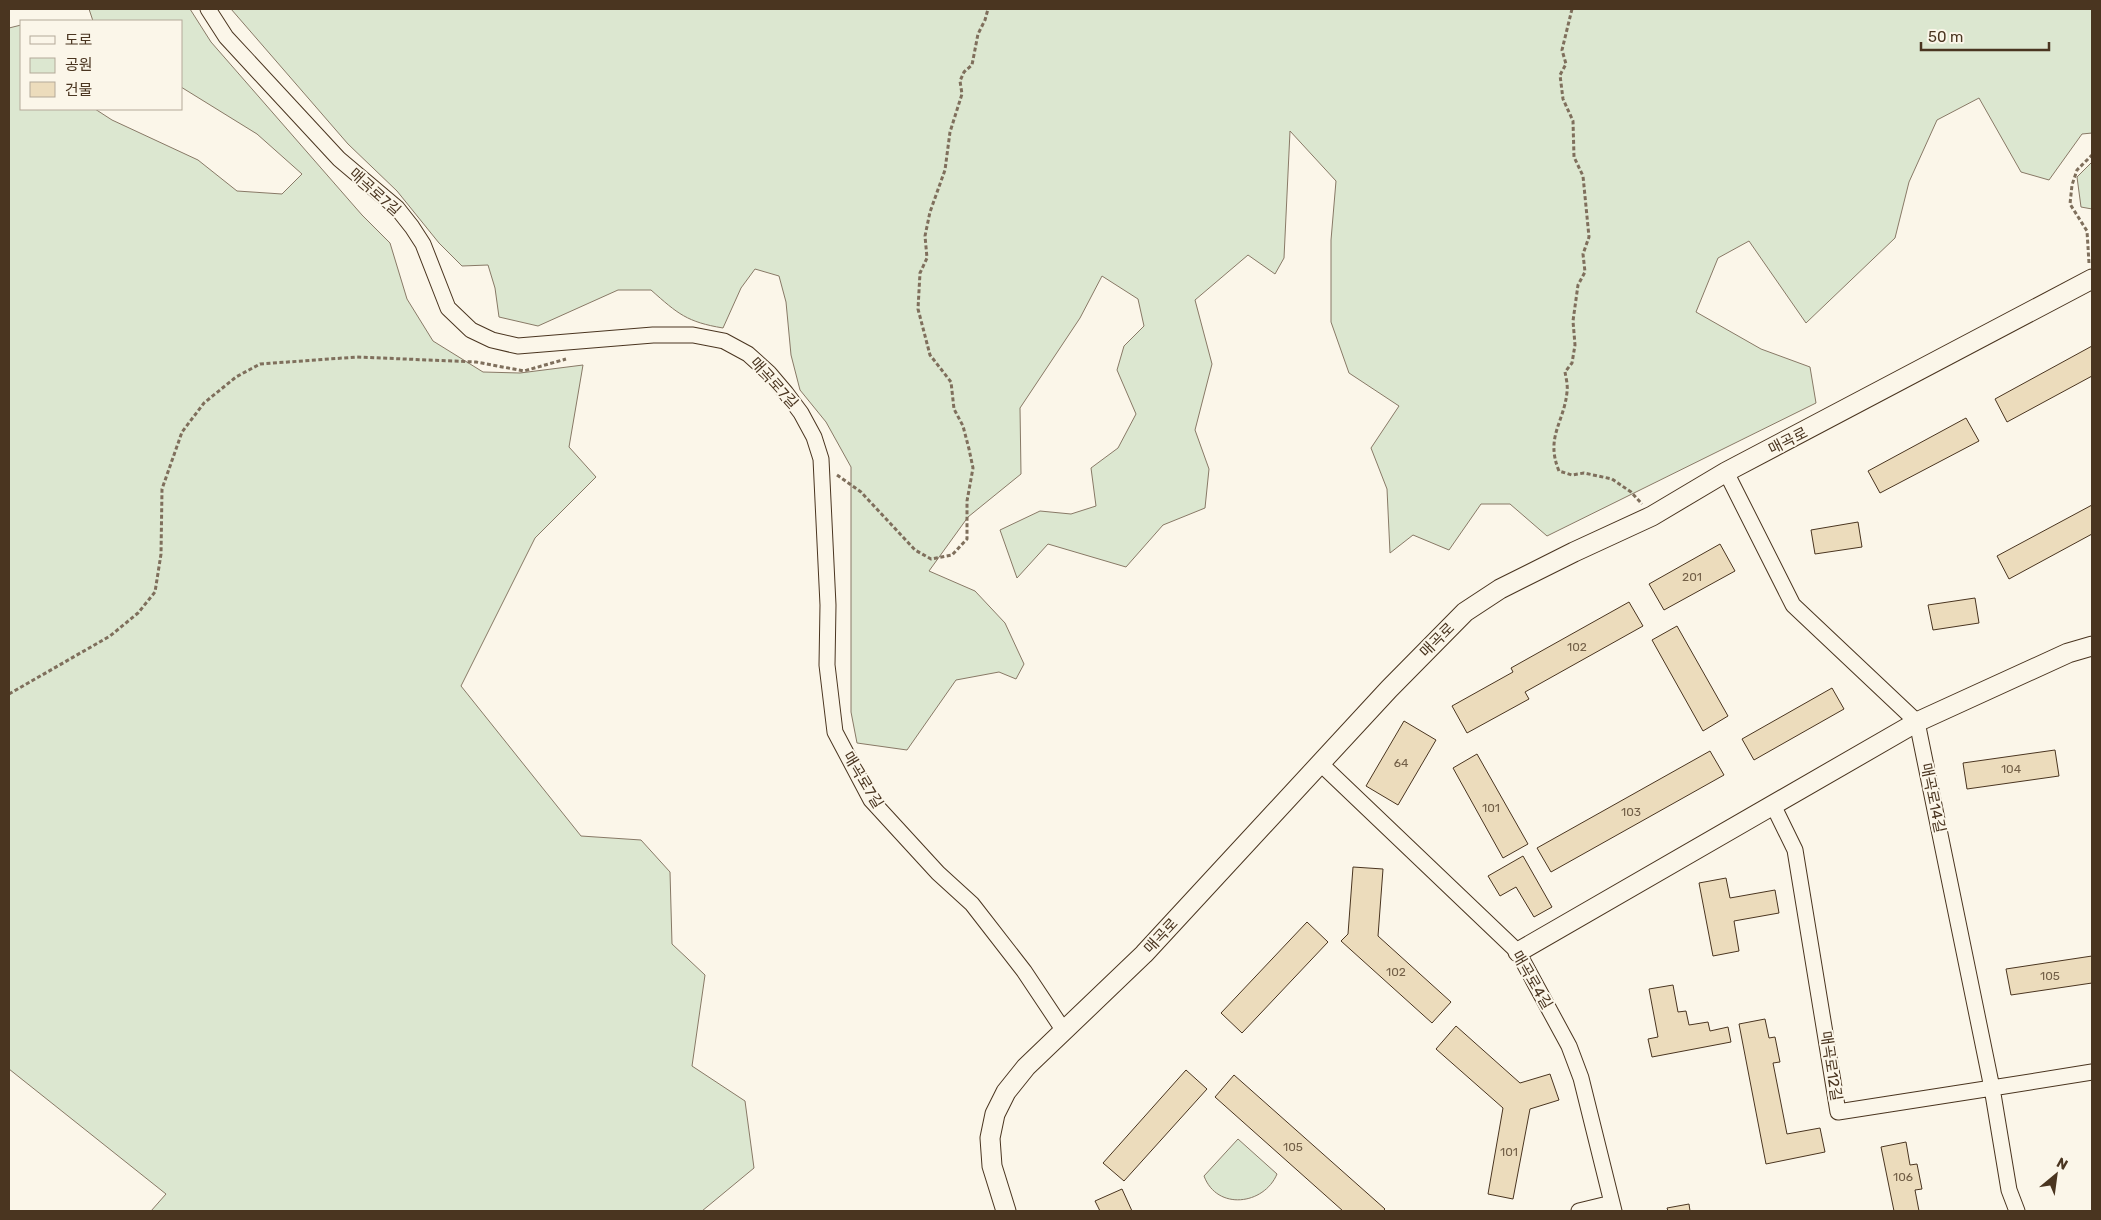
<svg xmlns="http://www.w3.org/2000/svg" width="2101" height="1220" viewBox="0 0 2101 1220" font-family="Rubik,'Noto Sans KR',sans-serif">
  <style>
    .green { fill: #dce7d0; stroke: #887966 }
    .building { fill: #ecdcbc; stroke: #4a3520 }
    .lines { fill: none; stroke-linecap: round; stroke-linejoin: round }
    .minor-casing { stroke: #4a3520; stroke-width: 17 }
    .tertiary-casing { stroke: #4a3520; stroke-width: 21 }
    .path { stroke: #7f6f5c; stroke-width: 3; stroke-dasharray: 4 2.5; stroke-linecap: butt }
    .minor { stroke: #fbf6e9; stroke-width: 15 }
    .tertiary { stroke: #fbf6e9; stroke-width: 19 }
    .labels { text-anchor: middle; stroke-width: 4; stroke-linejoin: round; paint-order: stroke }
    .number-label { font-size: 12px; fill: #725f47 }
    .street-label { font-size: 15px; fill: #4a3520; stroke: #fbf6e9 }
  </style>
  <rect width="100%" height="100%" fill="#fbf6e9"/>
  <path class="green" d="M 89,9 L 190,9 L 211,42 L 362,215 L 390,243 L 407,299 L 433,341 L 483,372 L 520,373 L 583,365 L 569,447 L 596,477 L 535,538 L 461,686 L 581,836 L 641,840 L 670,872 L 672,944 L 705,975 L 692,1066 L 745,1101 L 754,1168 L 702,1211 L 151,1211 L 166,1194 L 9,1069 L 9,28 L 21,25 L 21,109 L 95,109 L 112,120 L 198,160 L 237,191 L 282,194 L 302,174 L 257,134 L 181,87 L 181,21 L 93,21 Z
    M 231,9 L 2092,9 L 2092,133 L 2082,134 L 2049,180 L 2021,172 L 1979,98 L 1937,120 L 1909,182 L 1895,238 L 1806,323 L 1749,241 L 1718,258 L 1696,312 L 1761,349 L 1810,367 L 1816,403 L 1547,536 L 1510,504 L 1481,504 L 1449,550 L 1413,535 L 1390,553 L 1387,489 L 1371,448 L 1399,406 L 1349,373 L 1331,322 L 1331,240 L 1336,181 L 1290,131 L 1284,258 L 1275,274 L 1248,255 L 1195,300 L 1212,364 L 1195,430 L 1209,469 L 1205,508 L 1163,525 L 1126,567 L 1048,544 L 1017,578 L 1000,530 L 1040,511 L 1071,514 L 1096,506 L 1091,468 L 1118,448 L 1136,414 L 1117,370 L 1124,346 L 1144,326 L 1138,299 L 1102,276 L 1080,318 L 1020,408 L 1021,474 L 968,517 L 929,571 L 975,591 L 1005,623 L 1024,664 L 1016,679 L 999,672 L 956,680 L 907,750 L 857,743 L 851,712 L 851,467 L 826,422 L 800,390 L 791,355 L 786,302 L 779,276 L 755,269 L 741,288 L 723,328 C 687,322 678,314 651,290 L 618,290 L 538,326 L 499,317 L 495,288 L 488,265 L 462,266 L 439,243 L 397,191 L 348,144 Z
    M 2092,162 L 2092,209 L 2081,207 L 2077,177 Z
    M 1238,1139 L 1277,1174 C 1264,1205 1217,1211 1204,1176 Z"/>
  <path class="building" d="M 2092,346 L 2092,376 L 2007,422 L 1995,399 Z
    M 1966,418 L 1979,441 L 1880,493 L 1868,471 Z
    M 2092,505 L 2092,534 L 2009,579 L 1997,556 Z
    M 1858,522 L 1862,547 L 1815,554 L 1811,530 Z
    M 1720,544 L 1735,571 L 1664,610 L 1649,584 Z
    M 1975,598 L 1979,623 L 1933,630 L 1928,605 Z
    M 1629,602 L 1643,626 L 1525,692 L 1529,699 L 1467,733 L 1452,706 L 1513,672 L 1511,668 Z
    M 1677,626 L 1728,716 L 1703,731 L 1652,640 Z
    M 1832,688 L 1844,709 L 1754,760 L 1742,739 Z
    M 1404,721 L 1436,740 L 1398,805 L 1366,786 Z
    M 2055,750 L 2059,776 L 1967,789 L 1963,763 Z
    M 1710,751 L 1724,775 L 1551,872 L 1537,848 Z
    M 1477,754 L 1528,844 L 1503,858 L 1453,768 Z
    M 1523,856 L 1552,907 L 1534,917 L 1516,887 L 1500,896 L 1488,876 Z
    M 1353,867 L 1383,869 L 1378,936 L 1451,1002 L 1432,1023 L 1341,941 L 1348,934 Z
    M 1726,878 L 1730,898 L 1775,890 L 1779,913 L 1734,921 L 1739,951 L 1713,956 L 1699,883 Z
    M 1307,922 L 1328,942 L 1242,1033 L 1221,1013 Z
    M 2092,956 L 2092,983 L 2011,995 L 2006,969 Z
    M 1673,985 L 1678,1012 L 1686,1011 L 1689,1025 L 1708,1022 L 1710,1031 L 1728,1027 L 1731,1042 L 1652,1057 L 1648,1039 L 1658,1037 L 1649,989 Z
    M 1765,1019 L 1769,1038 L 1775,1037 L 1780,1062 L 1773,1063 L 1787,1134 L 1820,1128 L 1825,1152 L 1766,1164 L 1739,1024 Z
    M 1456,1026 L 1520,1083 L 1550,1074 L 1559,1100 L 1530,1109 L 1513,1199 L 1488,1194 L 1503,1108 L 1436,1049 Z
    M 1186,1070 L 1207,1089 L 1124,1181 L 1103,1163 Z
    M 1234,1075 L 1385,1209 L 1383,1211 L 1343,1211 L 1215,1097 Z
    M 1906,1142 L 1910,1165 L 1917,1164 L 1922,1189 L 1915,1190 L 1919,1211 L 1894,1211 L 1881,1147 Z
    M 1122,1189 L 1132,1211 L 1100,1211 L 1095,1201 Z
    M 1689,1204 L 1690,1211 L 1668,1211 L 1667,1208 Z"/>
  <g class="lines">
    <g class="minor-casing">
      <path id="minor" d="M 208,9 L 226,37 L 339,159 L 397,208 L 412,227 L 423,244 L 448,308 L 471,330 L 492,340 L 518,346 L 653,335 L 693,335 L 724,341 L 748,354 L 769,373 L 786,393 L 801,413 L 814,437 L 821,459 L 828,605 L 827,665 L 835,732 L 871,800 L 938,873 L 972,904 L 1024,971 L 1064,1031
        M 1726,472 L 1793,605 L 1917,722 L 1992,1088 L 2092,1072
        M 1321,764 L 1518,952 L 1569,1046 L 1581,1078 L 1614,1211
        M 1773,805 L 1795,850 L 1838,1112 L 1992,1088 L 2009,1190 L 2017,1211
        M 1579,1211 L 1612,1203"/>
    </g>
    <g class="tertiary-casing">
      <path id="tertiary" d="M 1518,952 L 1917,722 L 2068,653 L 2092,646
        M 1006,1211 L 992,1166 L 990,1138 L 995,1114 L 1006,1092 L 1026,1067 L 1144,954 L 1389,689 L 1465,612 L 1500,589 L 1574,552 L 1652,516 L 1726,472 L 2092,279"/>
    </g>
    <path class="path" d="M 1572,9 L 1562,50 L 1566,64 L 1560,75 L 1563,99 L 1573,121 L 1574,157 L 1583,176 L 1589,237 L 1583,254 L 1585,272 L 1578,285 L 1573,321 L 1575,345 L 1572,363 L 1565,372 C 1566,378 1568,385 1567,392 C 1564,423 1545,437 1559,471 L 1572,475 L 1584,473 L 1612,479 L 1631,492 L 1642,504
      M 2089,263 L 2087,231 L 2070,204 L 2072,185 L 2077,170 L 2092,155
      M 837,475 L 861,492 L 915,550 L 931,559 L 952,555 L 967,539 L 967,501 L 973,468 L 969,449 L 963,426 L 954,409 L 951,382 L 930,355 L 918,309 L 920,273 L 927,258 L 925,236 L 930,212 L 945,170 L 950,132 L 962,94 L 960,81 L 964,72 L 972,65 L 978,34 L 985,20 L 988,9
      M 9,694 L 110,636 L 138,613 L 155,592 L 161,554 L 162,489 L 182,432 L 204,403 L 236,377 L 260,364 L 357,357 L 476,362 L 524,371 L 566,359"/>
    <use href="#minor" class="minor"/>
    <use href="#tertiary" class="tertiary"/>
  </g>
  <g class="labels">
    <g class="number-label">
      <text x="1692" y="581">201</text>
      <text x="1577" y="651">102</text>
      <text x="1401" y="767">64</text>
      <text x="2011" y="773">104</text>
      <text x="1491" y="812">101</text>
      <text x="1631" y="816">103</text>
      <text x="1396" y="976">102</text>
      <text x="2050" y="980">105</text>
      <text x="1293" y="1151">105</text>
      <text x="1509" y="1156">101</text>
      <text x="1903" y="1181">106</text>
    </g>
    <g class="street-label">
      <text transform="translate(375 192) rotate(42)" y="5">매곡로7길</text>
      <text transform="translate(774 383) rotate(48)" y="5">매곡로7길</text>
      <text transform="translate(1788 441) rotate(-27)" y="5">매곡로</text>
      <text transform="translate(1437 640) rotate(-45)" y="5">매곡로</text>
      <text transform="translate(863 780) rotate(59)" y="5">매곡로7길</text>
      <text transform="translate(1933 798) rotate(78)" y="5">매곡로14길</text>
      <text transform="translate(1161 936) rotate(-47)" y="5">매곡로</text>
      <text transform="translate(1532 980) rotate(60)" y="5">매곡로4길</text>
      <text transform="translate(1831 1066) rotate(81)" y="5">매곡로12길</text>
    </g>
  </g>
  <rect width="2101" height="1220" fill="none" stroke="#4a3520" stroke-width="20"/>
  <rect x="20" y="20" width="162" height="90" fill="#fbf6e9" stroke="#b4a999"/>
  <rect x="30" y="36" width="25" height="8" fill="#fbf6e9" stroke="#b4a999"/>
  <text x="65" y="45" font-size="15" fill="#4a3520">도로</text>
  <rect x="30" y="58" width="25" height="15" fill="#dce7d0" stroke="#b4a999"/>
  <text x="65" y="70" font-size="15" fill="#4a3520">공원</text>
  <rect x="30" y="82" width="25" height="15" fill="#ecdcbc" stroke="#b4a999"/>
  <text x="65" y="95" font-size="15" fill="#4a3520">건물</text>
  <g transform="translate(2056 1175) rotate(29)" stroke="#fbf6e9" stroke-width="4" paint-order="stroke">
  <path d="M0-4L9 19L0 12L-9 19Z" fill="#4a3520"/>
  <text y="-8" font-size="14" font-weight="bold" text-anchor="middle" fill="#4a3520">N</text>
  </g>
  <path d="M1921 42v8h128v-8" fill="none" stroke="#4a3520" stroke-width="2.5"/>
  <text x="1928" y="42" font-size="15" fill="#4a3520" stroke="#fbf6e9" stroke-width="4" paint-order="stroke">50 m</text>
</svg>
